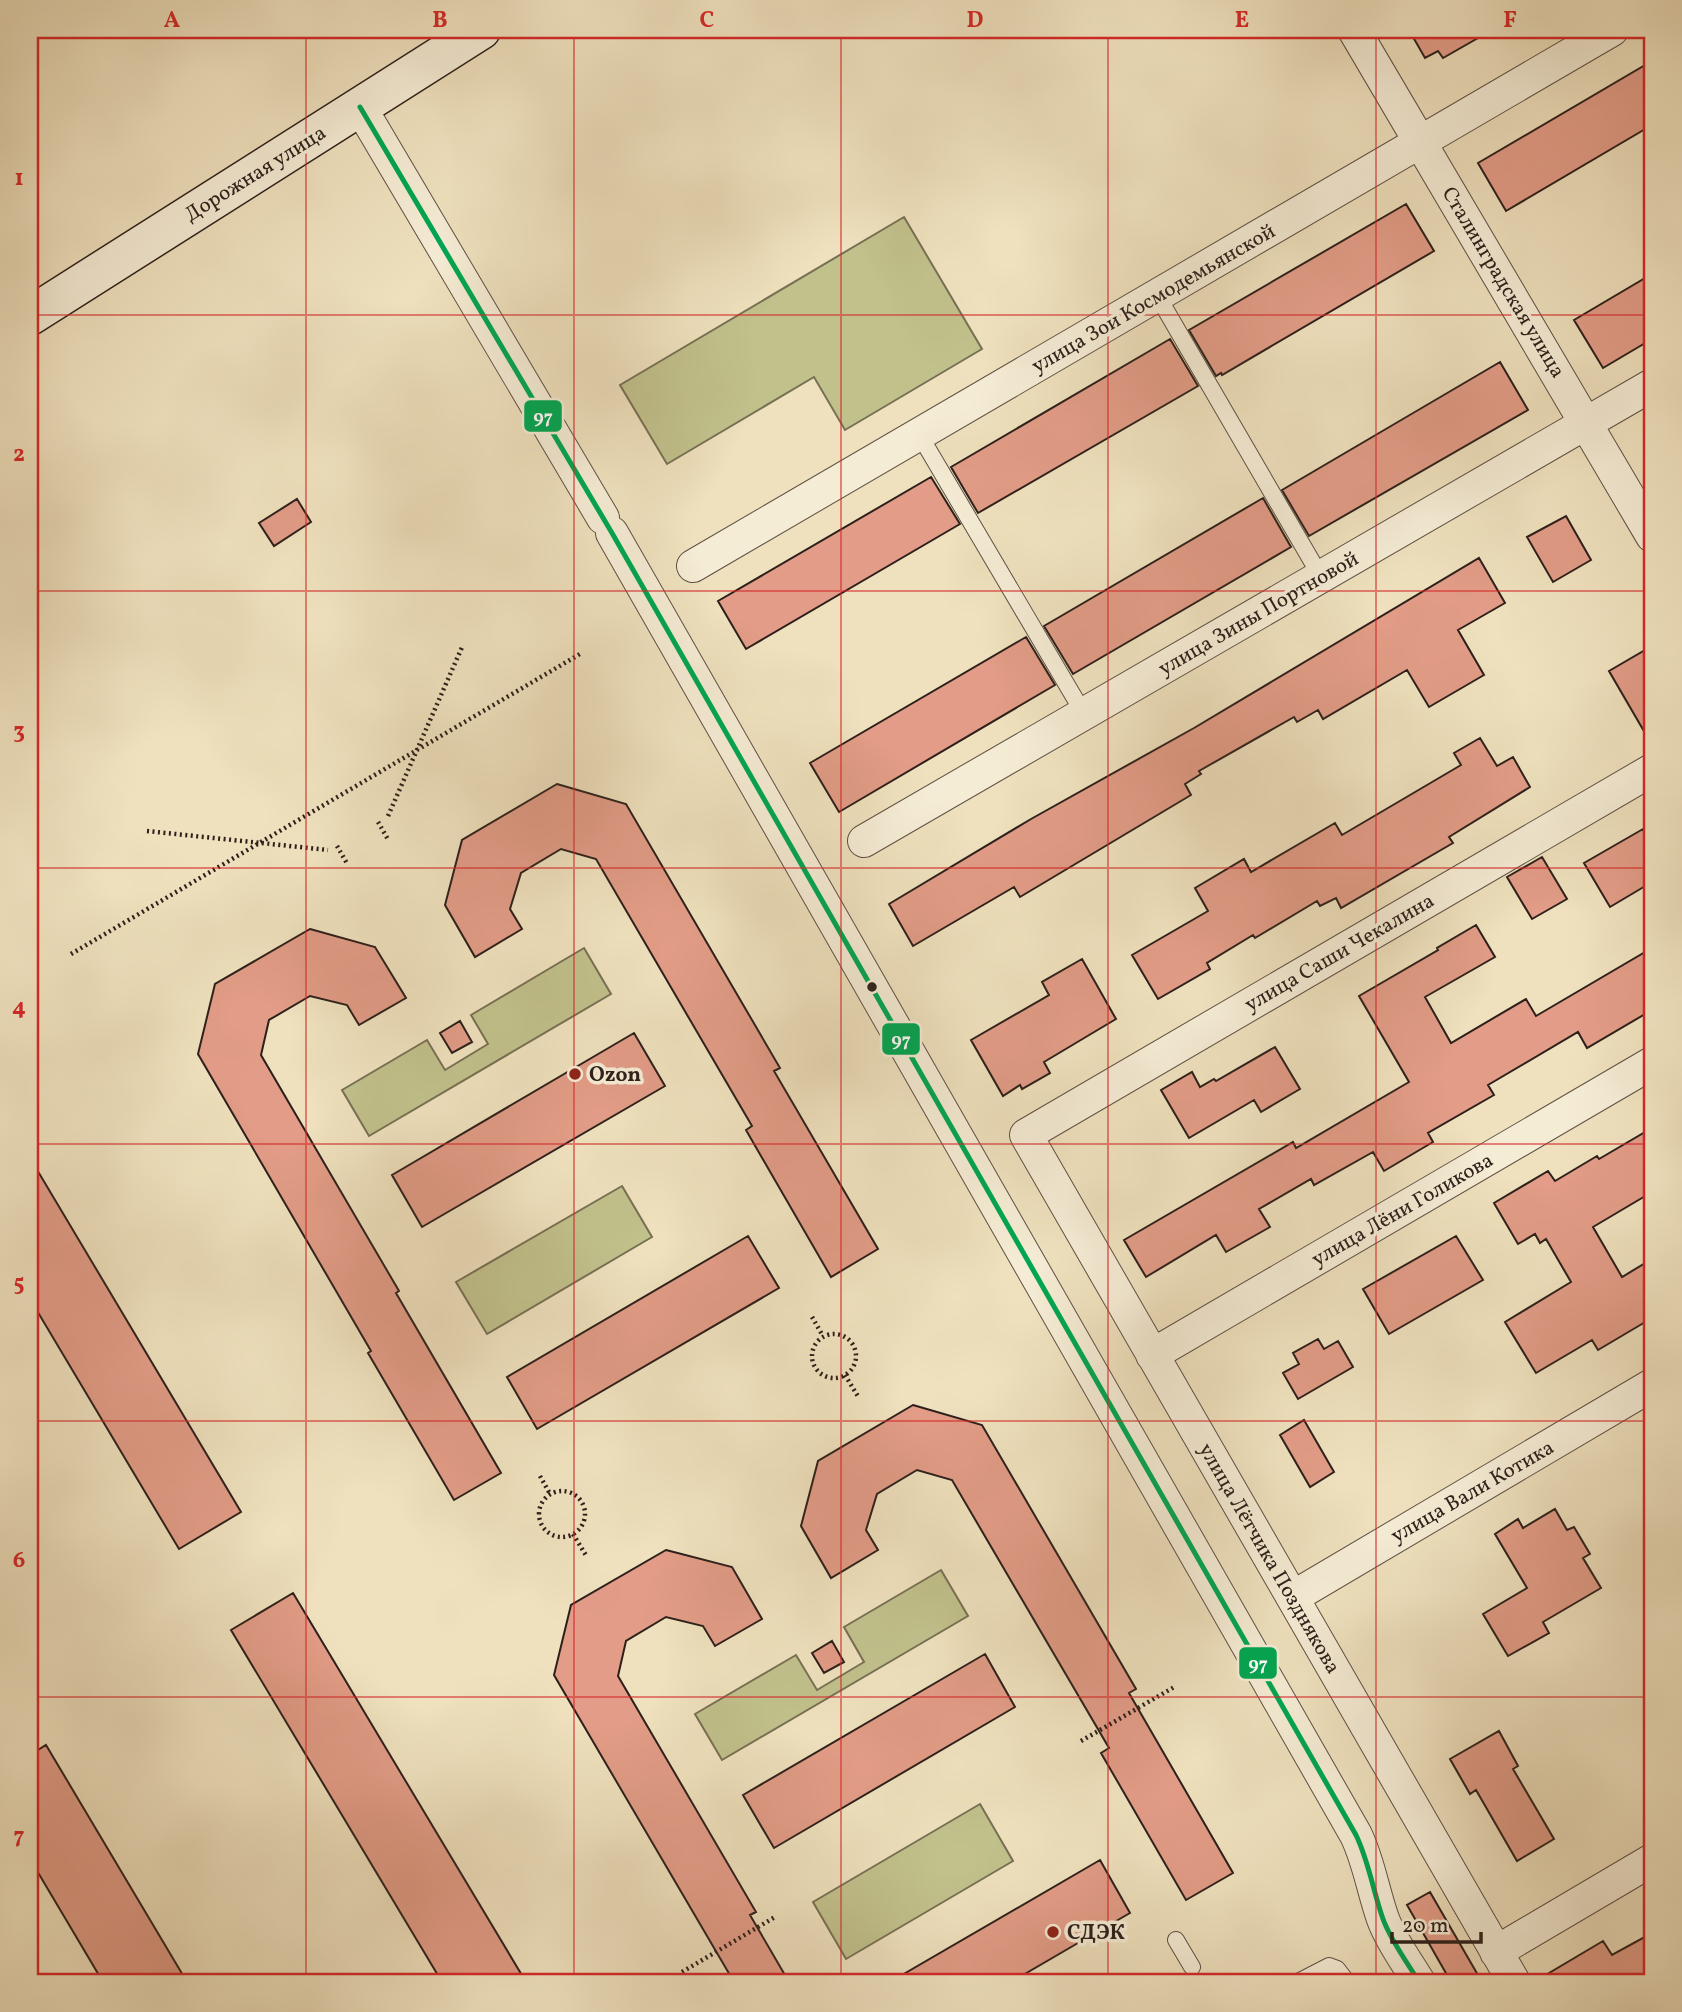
<svg xmlns="http://www.w3.org/2000/svg" width="1682" height="2012" viewBox="0 0 1682 2012" font-family="Vollkorn,serif">
  <style>
    .green { fill: #c1c18c; stroke: #777054; stroke-width: 2 }
    .building { fill: #e29c87; stroke: #2d201b; stroke-width: 2 }
    .lines { fill: none; stroke-linecap: round; stroke-linejoin: round }
    .lane-casing { stroke: #5e5044; stroke-width: 18 }
    .street-casing { stroke: #5e5044; stroke-width: 34 }
    .secondary-casing { stroke: #2d201b; stroke-width: 41 }
    .path { stroke: #2d201b; stroke-width: 4.5; stroke-dasharray: 2 3.5; stroke-linecap: butt }
    .lane { stroke: #f5ecd5; stroke-width: 16 }
    .street { stroke: #f5ecd5; stroke-width: 32 }
    .secondary { stroke: #f5ecd5; stroke-width: 38 }
    .bus-1-casing { stroke: #f5ecd5; stroke-width: 10 }
    .bus-1 { stroke: #00a651; stroke-width: 5 }
    .grid { fill: none; stroke: #d62828; stroke-width: 2; stroke-opacity: 0.55 }
    .bus-dot { fill: #2d201b; stroke: #f5ecd5; stroke-width: 2.5 }
    .poi-dot { fill: #8f2418; stroke: #f5ecd5; stroke-width: 2.5 }
    .labels { text-anchor: middle; stroke-width: 7; stroke-linejoin: round; paint-order: stroke }
    .street-label { font-size: 21px; fill: #2d201b; stroke: #f5ecd5 }
    .poi-label { font-size: 21px; font-weight: bold; fill: #2d201b; stroke: #f5ecd5; text-anchor: start }
    .line-badge { stroke: #f5ecd5; stroke-width: 2.5 }
    .badge-label { font-size: 19px; text-anchor: middle; font-weight: bold; fill: #fff }
    .neatline { fill: none; stroke: #d62828; stroke-width: 2.5 }
    .grid-label { font-size: 23px; text-anchor: middle; font-weight: bold; fill: #d62828 }
  </style>
  <rect width="100%" height="100%" fill="#efe1be"/>
  <filter id="stains"><feTurbulence type="fractalNoise" baseFrequency=".00286" numOctaves="4"/><feColorMatrix values="0 0 0 0 .2 0 0 0 0 .09 0 0 0 0 .02 0 0 0 .5 -.17"/></filter>
  <radialGradient id="worn" r=".72"><stop offset=".6" stop-color="#630" stop-opacity="0"/><stop offset="1" stop-color="#630" stop-opacity=".3"/></radialGradient>
  <path class="green" d="M 904,217 L 982,349 L 845,430 L 814,377 L 667,464 L 620,385 Z
    M 584,948 L 611,994 L 369,1136 L 342,1090 L 427,1040 L 445,1070 L 488,1044 L 471,1015 Z
    M 622,1186 L 652,1237 L 487,1334 L 456,1282 Z
    M 941,1570 L 968,1616 L 722,1760 L 695,1714 L 796,1655 L 817,1690 L 864,1662 L 844,1627 Z
    M 980,1804 L 1013,1861 L 846,1959 L 813,1902 Z"/>
  <path class="building" d="M 1409,30 L 1492,30 L 1443,58 L 1438,51 L 1425,58 Z
    M 1652,61 L 1652,125 L 1506,211 L 1478,163 Z
    M 1406,204 L 1434,251 L 1222,375 L 1221,373 L 1216,376 L 1189,330 Z
    M 1652,274 L 1652,339 L 1603,368 L 1574,320 Z
    M 1170,339 L 1198,386 L 978,513 L 951,467 Z
    M 1500,362 L 1528,410 L 1309,536 L 1282,490 Z
    M 931,477 L 960,524 L 746,649 L 718,601 Z
    M 1263,498 L 1291,547 L 1073,674 L 1044,626 Z
    M 297,499 L 311,522 L 274,546 L 259,523 Z
    M 1566,516 L 1591,560 L 1553,582 L 1527,537 Z
    M 1479,558 L 1505,603 L 1458,630 L 1484,675 L 1429,707 L 1407,670 L 1323,719 L 1318,710 L 1297,722 L 1294,717 L 1199,771 L 1201,774 L 1185,784 L 1191,795 L 1020,897 L 1014,887 L 913,946 L 889,904 L 1031,819 L 1194,728 Z
    M 1026,637 L 1055,685 L 839,812 L 810,763 Z
    M 1652,646 L 1652,745 L 1609,671 Z
    M 1480,738 L 1497,766 L 1513,757 L 1530,787 L 1449,837 L 1453,843 L 1341,908 L 1336,898 L 1320,906 L 1317,901 L 1255,938 L 1253,935 L 1207,963 L 1210,969 L 1158,999 L 1132,955 L 1208,911 L 1195,888 L 1244,859 L 1251,872 L 1335,823 L 1342,835 L 1461,765 L 1454,753 Z
    M 557,784 L 626,804 L 780,1068 L 774,1071 L 878,1249 L 831,1277 L 746,1130 L 752,1126 L 596,859 L 561,849 L 521,873 L 510,909 L 522,929 L 475,957 L 445,905 L 462,840 Z
    M 1643,829 L 1652,845 L 1652,882 L 1610,907 L 1584,863 Z
    M 1542,857 L 1567,899 L 1532,919 L 1507,877 Z
    M 1476,925 L 1495,957 L 1425,997 L 1451,1043 L 1526,999 L 1536,1016 L 1652,948 L 1652,1010 L 1587,1048 L 1578,1032 L 1488,1085 L 1494,1095 L 1428,1133 L 1433,1142 L 1384,1171 L 1373,1152 L 1314,1185 L 1311,1179 L 1259,1209 L 1270,1227 L 1226,1252 L 1216,1235 L 1146,1277 L 1124,1240 L 1293,1142 L 1296,1148 L 1409,1082 L 1359,996 L 1438,950 L 1437,948 Z
    M 310,929 L 375,947 L 406,998 L 359,1025 L 347,1005 L 310,996 L 269,1020 L 261,1055 L 399,1291 L 396,1293 L 501,1473 L 454,1500 L 368,1353 L 371,1351 L 198,1054 L 215,984 Z
    M 1082,959 L 1116,1019 L 1044,1062 L 1050,1073 L 1022,1089 L 1020,1085 L 1003,1096 L 971,1040 L 1049,995 L 1042,982 Z
    M 460,1021 L 472,1042 L 452,1053 L 440,1033 Z
    M 634,1033 L 665,1086 L 422,1227 L 392,1175 Z
    M 1275,1047 L 1300,1089 L 1261,1112 L 1254,1100 L 1189,1138 L 1161,1090 L 1192,1072 L 1200,1087 L 1214,1079 L 1216,1081 Z
    M 1652,1128 L 1652,1192 L 1593,1227 L 1622,1277 L 1652,1259 L 1652,1318 L 1598,1350 L 1592,1340 L 1536,1373 L 1505,1322 L 1571,1282 L 1546,1239 L 1540,1243 L 1535,1234 L 1518,1244 L 1494,1203 L 1548,1171 L 1555,1181 L 1597,1156 L 1599,1159 Z
    M 30,1158 L 241,1512 L 179,1549 L 30,1299 Z
    M 748,1236 L 779,1288 L 537,1429 L 507,1377 Z
    M 1456,1236 L 1483,1280 L 1389,1334 L 1363,1289 Z
    M 1318,1339 L 1324,1349 L 1338,1341 L 1353,1367 L 1298,1399 L 1283,1373 L 1299,1364 L 1293,1353 Z
    M 913,1405 L 982,1425 L 1136,1689 L 1129,1693 L 1233,1873 L 1186,1900 L 1101,1753 L 1109,1748 L 952,1480 L 917,1470 L 877,1494 L 866,1530 L 878,1550 L 831,1578 L 801,1526 L 818,1461 Z
    M 1304,1420 L 1334,1472 L 1310,1487 L 1280,1435 Z
    M 1555,1509 L 1567,1530 L 1574,1527 L 1590,1554 L 1583,1558 L 1601,1588 L 1543,1622 L 1549,1633 L 1508,1656 L 1483,1614 L 1527,1588 L 1495,1534 L 1518,1519 L 1523,1528 Z
    M 666,1550 L 732,1567 L 762,1619 L 715,1646 L 703,1626 L 666,1617 L 626,1641 L 618,1676 L 756,1912 L 750,1915 L 789,1982 L 734,1982 L 554,1675 L 571,1605 Z
    M 293,1593 L 526,1982 L 442,1982 L 231,1630 Z
    M 832,1641 L 844,1662 L 824,1673 L 812,1653 Z
    M 985,1654 L 1015,1707 L 774,1848 L 743,1795 Z
    M 1499,1731 L 1518,1766 L 1513,1769 L 1554,1839 L 1517,1861 L 1476,1790 L 1470,1794 L 1450,1759 Z
    M 46,1745 L 187,1982 L 103,1982 L 30,1859 L 30,1755 Z
    M 1100,1860 L 1130,1913 L 1090,1936 L 1011,1982 L 890,1982 Z
    M 1430,1892 L 1482,1982 L 1451,1982 L 1407,1905 Z
    M 1652,1933 L 1652,1982 L 1534,1982 L 1603,1941 L 1612,1955 Z"/>
  <g class="lines">
    <g class="lane-casing">
      <path id="lane" d="M 1157,295 L 1321,577
        M 919,434 L 1084,714
        M 1176,1940 L 1192,1967
        M 1298,1982 L 1329,1966 L 1337,1969 L 1347,1982"/>
    </g>
    <g class="street-casing">
      <path id="street" d="M 1354,30 L 1652,536
        M 360,107 L 603,518
        M 612,533 L 1356,1835 C 1369,1862 1373,1891 1383,1919 C 1391,1941 1407,1962 1419,1982
        M 693,566 L 1612,30
        M 864,841 L 1652,385
        M 1152,1355 L 1652,1063
        M 1293,1597 L 1652,1385
        M 1496,1952 L 1652,1860
        M 1514,1982 L 1026,1135 L 1652,770"/>
    </g>
    <g class="secondary-casing">
      <path id="secondary" d="M 30,316 L 481,30"/>
    </g>
    <path class="path" d="M 388,816 L 463,645
      M 378,822 L 389,841
      M 147,831 L 328,850
      M 337,846 L 348,865
      M 71,954 L 580,654
      M 812,1317 L 823,1336
      M812 1356a22 22 0 1 1 44 0a22 22 0 1 1-44 0Z
      M 845,1375 L 859,1398
      M 540,1476 L 550,1494
      M539 1514a23 23 0 1 1 46 0a23 23 0 1 1-46 0Z
      M 573,1534 L 587,1557
      M 1081,1741 L 1176,1686
      M 682,1972 L 775,1917"/>
    <use href="#lane" class="lane"/>
    <use href="#street" class="street"/>
    <use href="#secondary" class="secondary"/>
    <g class="bus-1-casing">
      <path id="bus-1" d="M 360,107 L 612,533 L 1356,1835 C 1369,1862 1373,1891 1383,1919 C 1391,1941 1407,1962 1419,1982"/>
    </g>
    <use href="#bus-1" class="bus-1"/>
  </g>
  <path class="grid" d="M 306,30 L 306,1982M 574,30 L 574,1982M 841,30 L 841,1982M 1108,30 L 1108,1982M 1376,30 L 1376,1982M 30,315 L 1652,315M 30,591 L 1652,591M 30,868 L 1652,868M 30,1144 L 1652,1144M 30,1421 L 1652,1421M 30,1697 L 1652,1697"/>
  <circle class="bus-dot" cx="872" cy="987" r="6"/>
  <g class="poi-dot">
    <circle cx="575" cy="1074" r="7"/>
    <circle cx="1053" cy="1932" r="7"/>
  </g>
  <g class="labels">
    <g class="street-label">
      <text transform="translate(255 173) rotate(-32)" y="7">Дорожная улица</text>
      <text transform="translate(1504 282) rotate(59)" y="7">Сталинградская улица</text>
      <text transform="translate(1153 298) rotate(-30)" y="7">улица Зои Космодемьянской</text>
      <text transform="translate(1258 613) rotate(-30)" y="7">улица Зины Портновой</text>
      <text transform="translate(1339 952) rotate(-30)" y="7">улица Саши Чекалина</text>
      <text transform="translate(1402 1209) rotate(-30)" y="7">улица Лёни Голикова</text>
      <text transform="translate(1472 1491) rotate(-30)" y="7">улица Вали Котика</text>
      <text transform="translate(1270 1558) rotate(60)" y="7">улица Лётчика Позднякова</text>
    </g>
    <g class="poi-label">
      <text x="589" y="1081">Ozon</text>
      <text x="1067" y="1939">СДЭК</text>
    </g>
  </g>
  <g class="line-badge">
    <rect x="523" y="399" width="40" height="34" rx="7" fill="#00a651"/>
    <rect x="881" y="1022" width="40" height="34" rx="7" fill="#00a651"/>
    <rect x="1238" y="1646" width="40" height="34" rx="7" fill="#00a651"/>
  </g>
  <g class="badge-label">
    <text x="543" y="423">97</text>
    <text x="901" y="1046">97</text>
    <text x="1258" y="1670">97</text>
  </g>
  <rect width="1682" height="2012" fill="none" stroke="#efe1be" stroke-width="77"/>
  <path d="M1392 1932v10h89v-10" fill="none" stroke="#2d201b" stroke-width="3.5"/>
  <text x="1402" y="1932" font-size="21" fill="#2d201b" stroke="#f5ecd5" stroke-width="5" paint-order="stroke">20 m</text>
  <rect x="38" y="38" width="1606" height="1936" class="neatline"/>
  <g class="grid-label">
    <text x="172" y="27">A</text>
    <text x="440" y="27">B</text>
    <text x="707" y="27">C</text>
    <text x="975" y="27">D</text>
    <text x="1242" y="27">E</text>
    <text x="1510" y="27">F</text>
    <text x="19" y="185">1</text>
    <text x="19" y="461">2</text>
    <text x="19" y="738">3</text>
    <text x="19" y="1014">4</text>
    <text x="19" y="1290">5</text>
    <text x="19" y="1567">6</text>
    <text x="19" y="1843">7</text>
  </g>
  <rect width="100%" height="100%" filter="url(#stains)"/>
  <rect width="100%" height="100%" fill="url(#worn)"/>
</svg>
